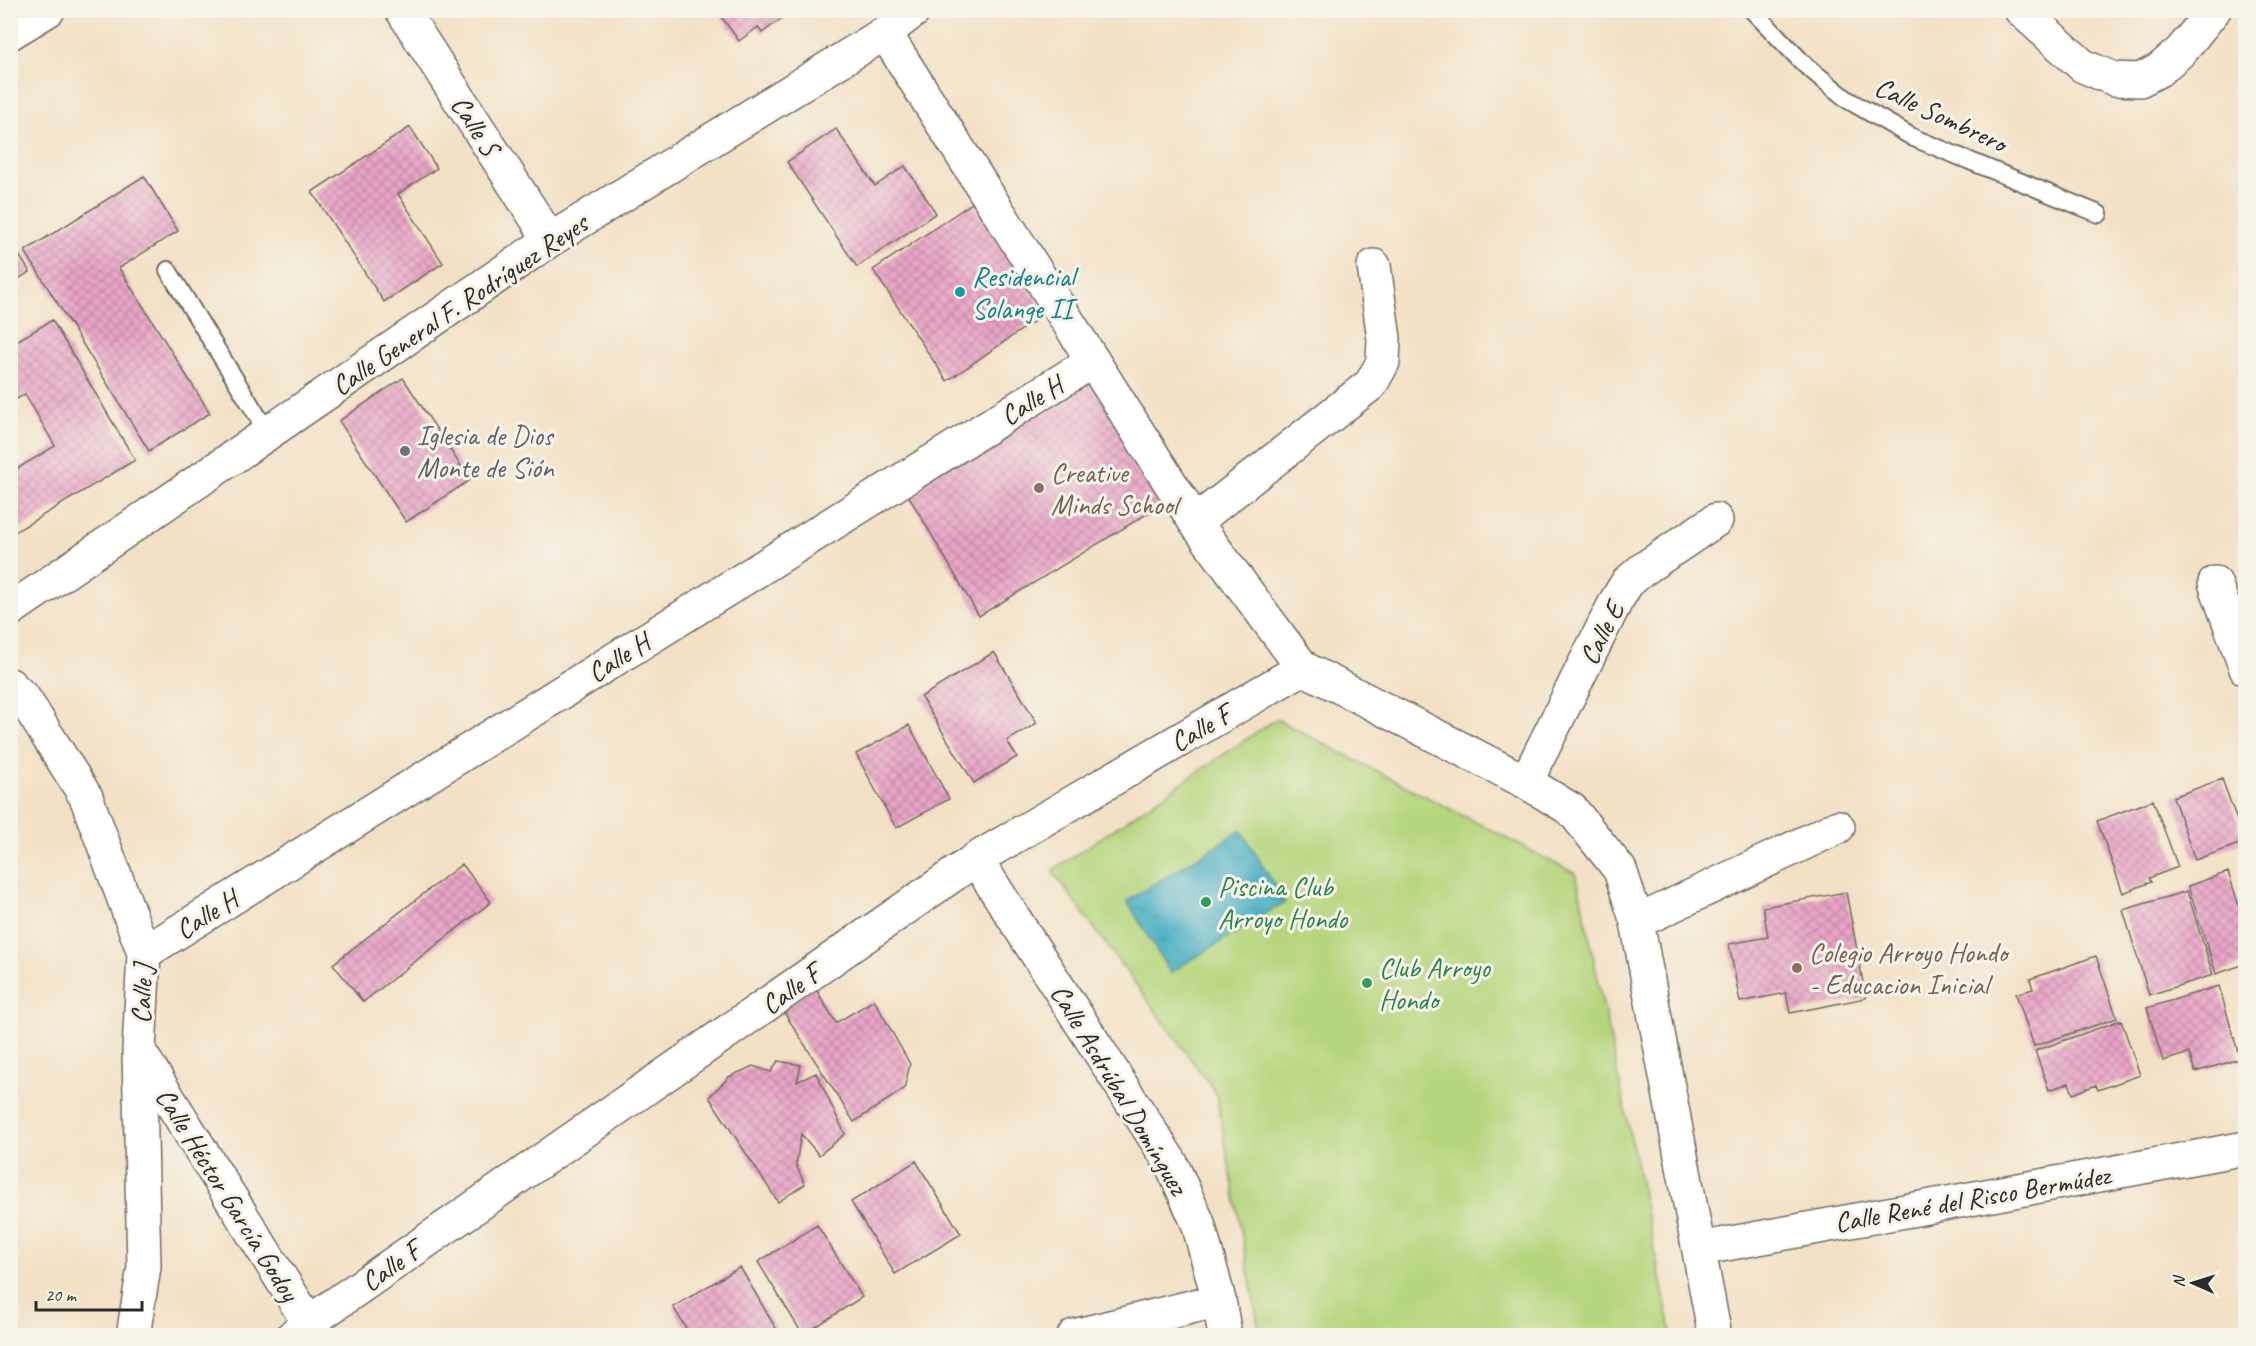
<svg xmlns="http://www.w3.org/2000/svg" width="2256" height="1346" viewBox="0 0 2256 1346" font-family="Caveat,sans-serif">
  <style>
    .garden { fill: #b6d67e; stroke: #708054; stroke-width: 1.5 }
    .water { fill: url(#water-ripples); stroke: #386c78; stroke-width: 1.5 }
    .building { fill: url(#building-cross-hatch) }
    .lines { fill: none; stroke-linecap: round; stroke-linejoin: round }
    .service-casing { stroke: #716b61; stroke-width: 20 }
    .minor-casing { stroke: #716b61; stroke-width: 36 }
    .service { stroke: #fff; stroke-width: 16 }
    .minor { stroke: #fff; stroke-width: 33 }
    .culture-dot { fill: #0f9aa8; stroke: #f7f3e8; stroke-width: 2 }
    .worship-dot { fill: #6b7280; stroke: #f7f3e8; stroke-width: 2 }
    .education-dot { fill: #8d6e63; stroke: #f7f3e8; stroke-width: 2 }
    .leisure-dot { fill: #2e9e5b; stroke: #f7f3e8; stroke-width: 2 }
    .labels { text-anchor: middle; stroke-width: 6; stroke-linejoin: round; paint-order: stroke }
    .street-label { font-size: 28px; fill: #2b2b2b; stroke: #f7f3e8 }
    .culture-label { font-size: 28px; fill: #0d838f; stroke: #f7f3e8; text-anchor: start }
    .worship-label { font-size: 28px; fill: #5b616d; stroke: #f7f3e8; text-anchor: start }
    .education-label { font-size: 28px; fill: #785e54; stroke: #f7f3e8; text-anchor: start }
    .leisure-label { font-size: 28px; fill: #27864d; stroke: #f7f3e8; text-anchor: start }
  </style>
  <defs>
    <pattern id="water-ripples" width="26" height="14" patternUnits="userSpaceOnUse" patternTransform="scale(1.5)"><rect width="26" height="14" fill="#45adc4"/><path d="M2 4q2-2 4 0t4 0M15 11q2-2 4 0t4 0" fill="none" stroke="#3a8d9f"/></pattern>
    <pattern id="building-cross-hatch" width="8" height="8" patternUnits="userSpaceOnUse" patternTransform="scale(1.5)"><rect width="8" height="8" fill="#eaa5c8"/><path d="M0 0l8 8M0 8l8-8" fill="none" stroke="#be87a3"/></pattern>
  </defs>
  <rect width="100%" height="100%" fill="#f7f3e8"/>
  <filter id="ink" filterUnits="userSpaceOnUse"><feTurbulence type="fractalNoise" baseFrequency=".0167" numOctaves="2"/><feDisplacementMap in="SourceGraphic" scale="12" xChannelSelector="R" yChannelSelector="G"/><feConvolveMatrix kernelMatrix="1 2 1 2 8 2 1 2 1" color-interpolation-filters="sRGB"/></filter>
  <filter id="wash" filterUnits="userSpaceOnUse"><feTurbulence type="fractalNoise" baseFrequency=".008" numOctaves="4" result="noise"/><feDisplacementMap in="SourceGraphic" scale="24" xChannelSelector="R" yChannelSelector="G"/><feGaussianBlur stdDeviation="1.35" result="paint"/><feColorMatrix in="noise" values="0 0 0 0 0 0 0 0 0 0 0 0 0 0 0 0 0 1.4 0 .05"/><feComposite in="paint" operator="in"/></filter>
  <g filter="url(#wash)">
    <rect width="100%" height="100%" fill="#f3e1c6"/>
    <path class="garden" d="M 1276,719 L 1576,874 L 1672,1335 L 1260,1335 L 1216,1093 L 1052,871 Z"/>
    <path class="water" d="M 1241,830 L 1285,902 L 1170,973 L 1127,901 Z"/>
    <g id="blocks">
      <path class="building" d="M 727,10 L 789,10 L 790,12 L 762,33 L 758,27 L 739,41 L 720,15 Z
        M 410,127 L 437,168 L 398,194 L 443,263 L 384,302 L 312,192 Z
        M 836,129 L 875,186 L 905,166 L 936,213 L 857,267 L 787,162 Z
        M 144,176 L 178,231 L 119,268 L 210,413 L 149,451 L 25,251 Z
        M 972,203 L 1046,313 L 947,381 L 873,270 Z
        M 10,241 L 30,272 L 10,284 Z
        M 52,320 L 135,460 L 10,535 L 10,473 L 55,446 L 25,394 L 10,403 L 10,345 Z
        M 1093,361 L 1178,495 L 979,616 L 900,481 Z
        M 403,378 L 470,480 L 406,522 L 339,421 Z
        M 994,652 L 1037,723 L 1007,741 L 1017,757 L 974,783 L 921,697 Z
        M 909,725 L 949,799 L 896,828 L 856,754 Z
        M 2222,779 L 2245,842 L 2195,860 L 2173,797 Z
        M 2153,800 L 2178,867 L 2149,878 L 2151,882 L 2123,893 L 2097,821 Z
        M 462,864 L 491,902 L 363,1002 L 333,964 Z
        M 2228,872 L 2246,927 L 2246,976 L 2242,965 L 2216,974 L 2188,886 Z
        M 2187,891 L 2213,975 L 2149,995 L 2123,910 Z
        M 1846,892 L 1866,998 L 1790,1013 L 1786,993 L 1740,1002 L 1729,944 L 1768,937 L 1763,907 Z
        M 2096,956 L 2117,1018 L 2034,1046 L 2016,994 L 2033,989 L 2030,979 Z
        M 814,986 L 836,1023 L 874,1000 L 910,1064 L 904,1089 L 854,1122 L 782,1009 Z
        M 2219,986 L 2240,1059 L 2195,1072 L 2189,1053 L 2163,1061 L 2147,1008 Z
        M 2121,1020 L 2140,1075 L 2098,1090 L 2096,1085 L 2073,1094 L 2069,1083 L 2049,1090 L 2035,1051 Z
        M 778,1061 L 801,1065 L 797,1082 L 816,1073 L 845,1134 L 819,1155 L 801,1134 L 796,1165 L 805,1184 L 778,1202 L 709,1097 L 729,1077 L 753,1066 L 771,1072 Z
        M 916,1161 L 961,1234 L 895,1274 L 851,1202 Z
        M 817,1225 L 862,1297 L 803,1335 L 758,1262 Z
        M 740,1267 L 778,1332 L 771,1336 L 691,1336 L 673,1307 Z"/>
    </g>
  </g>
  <g filter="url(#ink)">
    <use href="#blocks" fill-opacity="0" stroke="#716b61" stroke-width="1.5"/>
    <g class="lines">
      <g class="service-casing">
        <path id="service" d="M 1752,10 L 1805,65 L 1848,100 L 1874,115 L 1914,138 L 2099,214
          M 168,270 L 268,433"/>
      </g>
      <g class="minor-casing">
        <path id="minor" d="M 402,10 L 550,240
          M 2021,10 L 2083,66 L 2114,79 L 2140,80 L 2159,70 L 2181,51 L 2214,10
          M 10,33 L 48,10
          M 885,33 L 1195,522 L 1303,668 L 1526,782 L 1572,810 L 1620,870 L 1637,922 L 1715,1336
          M 1195,522 L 1371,384 L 1383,362 L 1384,339 L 1374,266
          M 2215,583 L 2246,669
          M 10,610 L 550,240 L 885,33 L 915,10
          M 10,685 L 25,700 L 86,797 L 144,953 L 139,1051 L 144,1267 L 133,1336
          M 1526,782 L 1616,601 L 1627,583 L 1642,570 L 1716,520
          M 976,859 L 1171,1163 L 1198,1223 L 1219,1300 L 1225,1336
          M 1637,922 L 1838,827
          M 144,953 L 1093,361
          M 139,1051 L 317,1336
          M 1699,1249 L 2246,1148
          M 293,1336 L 308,1323 L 976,859 L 1303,668
          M 1074,1336 L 1219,1300"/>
      </g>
      <use href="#service" class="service"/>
      <use href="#minor" class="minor"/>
    </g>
  </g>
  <circle class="culture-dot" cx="960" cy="292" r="6"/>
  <circle class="worship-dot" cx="405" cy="451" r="6"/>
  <g class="education-dot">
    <circle cx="1039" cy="488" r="6"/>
    <circle cx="1797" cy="968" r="6"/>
  </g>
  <g class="leisure-dot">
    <circle cx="1206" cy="902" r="6"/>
    <circle cx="1367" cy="983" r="6"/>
  </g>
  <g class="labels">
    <g class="street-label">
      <text transform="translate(1941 114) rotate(25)" y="10">Calle Sombrero</text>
      <text transform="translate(476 125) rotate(57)" y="10">Calle S</text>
      <text transform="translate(459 304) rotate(-34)" y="10">Calle General F. Rodríguez Reyes</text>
      <text transform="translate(1031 400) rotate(-32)" y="10">Calle H</text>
      <text transform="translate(1601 633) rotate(-63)" y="10">Calle E</text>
      <text transform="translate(618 657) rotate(-32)" y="10">Calle H</text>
      <text transform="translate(1200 728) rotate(-30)" y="10">Calle F</text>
      <text transform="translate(206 914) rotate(-32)" y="10">Calle H</text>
      <text transform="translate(790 989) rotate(-35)" y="10">Calle F</text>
      <text transform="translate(141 994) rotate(-88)" y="10">Calle J</text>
      <text transform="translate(1120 1089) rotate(59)" y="10">Calle Asdrúbal Domínguez</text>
      <text transform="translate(228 1194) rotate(58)" y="10">Calle Héctor García Godoy</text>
      <text transform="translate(1972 1198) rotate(-10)" y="10">Calle René del Risco Bermúdez</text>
      <text transform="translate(390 1266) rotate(-35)" y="10">Calle F</text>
    </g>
    <g class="culture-label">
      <text x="972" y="286">Residencial<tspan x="972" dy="32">Solange II</tspan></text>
    </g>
    <g class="worship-label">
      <text x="417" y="445">Iglesia de Dios<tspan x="417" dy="32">Monte de Sión</tspan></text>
    </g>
    <g class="education-label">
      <text x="1051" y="482">Creative<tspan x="1051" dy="32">Minds School</tspan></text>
      <text x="1809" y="962">Colegio Arroyo Hondo<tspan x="1809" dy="32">- Educacion Inicial</tspan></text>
    </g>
    <g class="leisure-label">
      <text x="1218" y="896">Piscina Club<tspan x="1218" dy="32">Arroyo Hondo</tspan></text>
      <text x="1379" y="977">Club Arroyo<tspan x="1379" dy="32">Hondo</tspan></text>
    </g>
  </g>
  <rect width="2256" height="1346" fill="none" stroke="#f7f3e8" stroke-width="36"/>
  <g transform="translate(2193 1283) rotate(273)" stroke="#f7f3e8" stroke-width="4.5" paint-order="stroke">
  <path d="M0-4.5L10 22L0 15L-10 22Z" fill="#2b2b2b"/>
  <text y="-9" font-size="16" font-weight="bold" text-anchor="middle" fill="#2b2b2b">N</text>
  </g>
  <path d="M36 1301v9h106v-9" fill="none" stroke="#2b2b2b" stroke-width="3"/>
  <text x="45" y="1301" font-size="18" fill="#2b2b2b" stroke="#f7f3e8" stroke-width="4.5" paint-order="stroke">20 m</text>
</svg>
